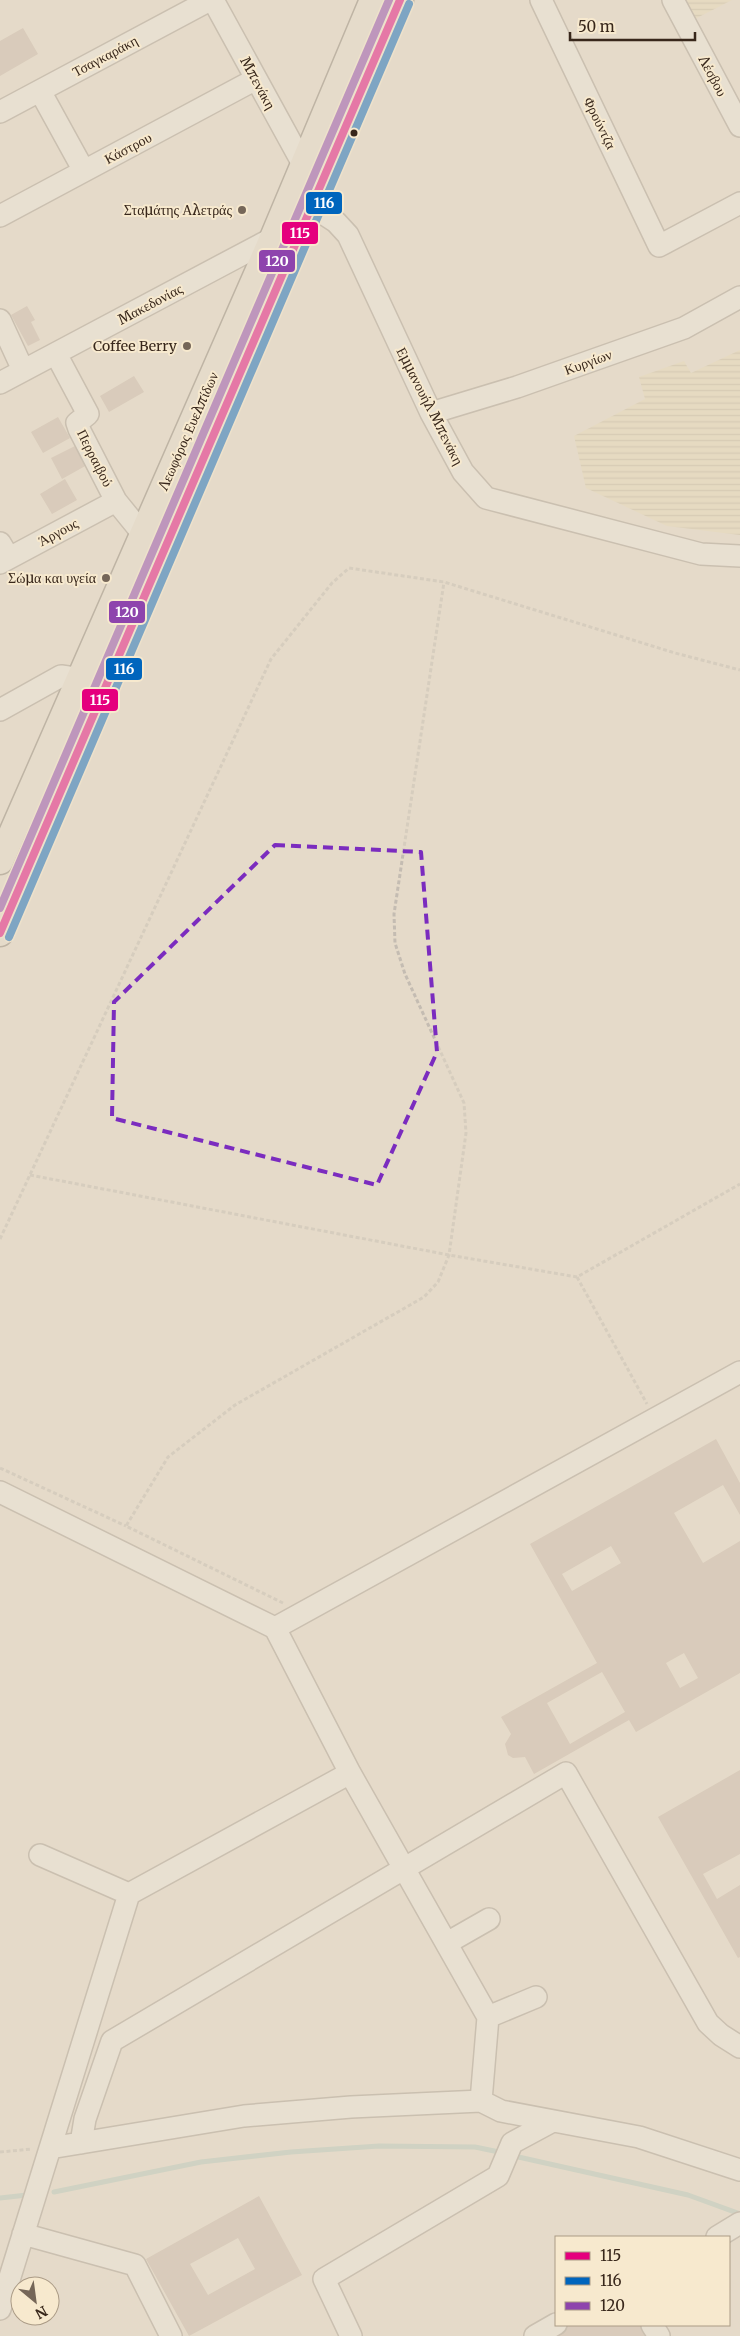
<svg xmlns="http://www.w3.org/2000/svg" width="740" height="2336" viewBox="0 0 740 2336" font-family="Merriweather,serif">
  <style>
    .farmland { fill: url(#farmland-rules) }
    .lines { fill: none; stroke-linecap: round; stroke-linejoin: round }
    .stream { stroke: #b5c8bc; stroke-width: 5 }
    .building { fill: #c9b8aa; fill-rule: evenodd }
    .minor-casing { stroke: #a99f93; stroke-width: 24 }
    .major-casing { stroke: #8f8579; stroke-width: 29 }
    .path { stroke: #c4bcb2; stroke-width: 3; stroke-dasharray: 4 2.5; stroke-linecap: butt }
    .minor { stroke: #ece6dc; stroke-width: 21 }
    .major { stroke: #e4dccc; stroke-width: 26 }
    .bus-1-casing { stroke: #f7e9ce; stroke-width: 11 }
    .bus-2-casing { stroke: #f7e9ce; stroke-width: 11 }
    .bus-3-casing { stroke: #f7e9ce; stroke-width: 11 }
    .bus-1 { stroke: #e5007d; stroke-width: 8 }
    .bus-2 { stroke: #0065bd; stroke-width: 8 }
    .bus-3 { stroke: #8e44ad; stroke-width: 8 }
    .marked { fill: none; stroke: #7b2cbf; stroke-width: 4; stroke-dasharray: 10 6; stroke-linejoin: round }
    .bus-dot { fill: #38271b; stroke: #f7e9ce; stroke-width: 2 }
    .poi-dot { fill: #756658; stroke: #f7e9ce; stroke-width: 2 }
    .labels { text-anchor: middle; stroke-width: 4; stroke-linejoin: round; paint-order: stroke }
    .street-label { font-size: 14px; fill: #38271b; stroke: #f7e9ce }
    .poi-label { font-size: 14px; fill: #38271b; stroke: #f7e9ce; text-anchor: end }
    .line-badge { stroke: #f7e9ce; stroke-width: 2 }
    .badge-label { font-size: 14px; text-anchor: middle; font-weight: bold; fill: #fff }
  </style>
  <defs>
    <pattern id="farmland-rules" width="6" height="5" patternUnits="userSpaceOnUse" patternTransform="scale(1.25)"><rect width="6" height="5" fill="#e6d9b8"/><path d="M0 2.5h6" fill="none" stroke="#c6ba9e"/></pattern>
  </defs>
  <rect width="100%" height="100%" fill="#e5dac9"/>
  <path class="farmland" d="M 677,0 L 732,0 L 689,22 Z
    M 740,350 L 740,535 L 667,526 L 586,488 L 574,436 L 645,399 L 639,377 L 684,361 L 691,373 Z"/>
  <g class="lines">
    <path class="stream" d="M 514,2156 L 688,2195 L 740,2214
      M 54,2192 L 201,2162 L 291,2152 L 379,2146 L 475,2147 L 499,2152
      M 0,2198 L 27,2195"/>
  </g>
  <path class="building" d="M 23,28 L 38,54 L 0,76 L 0,41 Z
    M 27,306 L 35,320 L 31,322 L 40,340 L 28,346 L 11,315 Z
    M 134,376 L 144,392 L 109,412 L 100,396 Z
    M 58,417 L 70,438 L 43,453 L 31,432 Z
    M 77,445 L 87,465 L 62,479 L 51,458 Z
    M 65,479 L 77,500 L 52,514 L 40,494 Z
    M 716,1439 L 740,1483 L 740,1515 L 723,1485 L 674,1513 L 703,1563 L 740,1541 L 740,1673 L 636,1732 L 629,1720 L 534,1774 L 525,1757 L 513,1758 L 508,1755 L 505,1744 L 511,1734 L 501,1717 L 597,1663 L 530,1544 ZM 611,1546 L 621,1563 L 572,1591 L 562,1574 ZM 684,1653 L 698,1678 L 680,1688 L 666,1663 ZM 602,1672 L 625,1712 L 570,1744 L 547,1703 Z
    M 740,1770 L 740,1854 L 703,1874 L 717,1899 L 740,1885 L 740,1957 L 738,1958 L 658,1817 Z
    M 259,2196 L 302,2275 L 189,2336 L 146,2259 ZM 238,2238 L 255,2269 L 208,2295 L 190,2264 Z
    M 563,2325 L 646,2325 L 652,2336 L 543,2336 Z"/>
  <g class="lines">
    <g class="minor-casing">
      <path id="minor" d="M 213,0 L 304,166
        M 541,0 L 659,246 L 740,203
        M 673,0 L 740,126
        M 40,91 L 84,171
        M 0,112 L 210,0
        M 313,207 L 336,222 L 348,235 L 431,413 L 463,472 L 486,498 L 701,554 L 740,556
        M 0,216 L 256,79
        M 0,320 L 23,370
        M 56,354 L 88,414 L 77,423 L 79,429 L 116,501 L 138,528 L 142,537
        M 0,383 L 273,238
        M 431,413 L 517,387 L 684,328 L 740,297
        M 0,543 L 9,558
        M 0,563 L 116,501
        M 0,710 L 61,676 L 68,677 L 78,682
        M 0,1492 L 275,1628 L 740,1372
        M 275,1628 L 350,1773 L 488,2017 L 481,2101
        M 40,1855 L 129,1894
        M 447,1943 L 489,1919
        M 488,2017 L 536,1997
        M 81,2143 L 85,2119 L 112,2041 L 566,1773 L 708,2023 L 721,2035 L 740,2047
        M 50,2148 L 244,2116 L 351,2107 L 481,2101 L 501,2111 L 639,2137 L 740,2170
        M 23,2234 L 135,2265 L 171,2336
        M 717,2237 L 740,2223
        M 0,2309 L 129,1894 L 350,1773
        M 652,2325 L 659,2336
        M 351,2336 L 324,2279 L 498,2176 L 512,2143 L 551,2122
        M 535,2336 L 556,2324"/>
    </g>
    <g class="major-casing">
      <path id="major" d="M 0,861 L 273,238 L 373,0
        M 0,933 L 400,0"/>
    </g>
    <path class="path" d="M 30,1175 L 449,1255 L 577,1277 L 740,1184
      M 0,1239 L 271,659 L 332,583 L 349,568 L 444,582 L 675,653 L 740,670
      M 577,1277 L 647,1404
      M 0,1468 L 126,1526
      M 283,1603 L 126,1526 L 168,1457 L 235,1405 L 424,1297 L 438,1282 L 449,1255 L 466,1133 L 464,1103 L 405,974 L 395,943 L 394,914 L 444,582
      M 0,2152 L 32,2149"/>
    <use href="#minor" class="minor"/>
    <use href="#major" class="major"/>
    <g class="bus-1-casing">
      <path id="bus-1" d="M 0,933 L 400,0"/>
    </g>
    <g class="bus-2-casing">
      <path id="bus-2" d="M 9,937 L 409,4"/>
    </g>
    <g class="bus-3-casing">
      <path id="bus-3" d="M 0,908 L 389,0"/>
    </g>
    <use href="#bus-1" class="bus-1"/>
    <use href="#bus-2" class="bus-2"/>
    <use href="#bus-3" class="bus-3"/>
  </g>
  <path d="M0 0H740V2336H0ZM 275,845 L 421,852 L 437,1052 L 377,1185 L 112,1118 L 114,1002 Z" fill="#e5dac9" fill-opacity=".55" fill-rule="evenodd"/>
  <path class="marked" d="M 275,845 L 421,852 L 437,1052 L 377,1185 L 112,1118 L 114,1002 Z"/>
  <circle class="bus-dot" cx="354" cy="133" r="4.5"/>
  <g class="poi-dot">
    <circle cx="242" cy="210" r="5"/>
    <circle cx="187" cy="346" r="5"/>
    <circle cx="106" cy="578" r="5"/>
  </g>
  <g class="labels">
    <g class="street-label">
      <text transform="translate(105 56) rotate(-28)" y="5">Τσαγκαράκη</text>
      <text transform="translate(713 76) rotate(62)" y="5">Λέσβου</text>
      <text transform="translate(258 83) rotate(61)" y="5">Μπενάκη</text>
      <text transform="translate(600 123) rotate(64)" y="5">Φρούντζα</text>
      <text transform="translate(128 148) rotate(-28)" y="5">Κάστρου</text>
      <text transform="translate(150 304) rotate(-28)" y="5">Μακεδονίας</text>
      <text transform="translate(588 362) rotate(-20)" y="5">Κυργίων</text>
      <text transform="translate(430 406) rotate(63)" y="5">Εμμανουήλ Μπενάκη</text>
      <text transform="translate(188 431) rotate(-66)" y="5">Λεωφόρος Ευελπίδων</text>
      <text transform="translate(95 458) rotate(63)" y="5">Περραιβού</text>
      <text transform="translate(58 532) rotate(-28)" y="5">Άργους</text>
    </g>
    <g class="poi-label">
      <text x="232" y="215">Σταμάτης Αλετράς</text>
      <text x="177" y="351">Coffee Berry</text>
      <text x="96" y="583">Σώμα και υγεία</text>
    </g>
  </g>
  <g class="line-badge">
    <rect x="305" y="191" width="38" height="24" rx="5" fill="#0065bd"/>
    <rect x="281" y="221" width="38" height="24" rx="5" fill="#e5007d"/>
    <rect x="258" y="249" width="38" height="24" rx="5" fill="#8e44ad"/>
    <rect x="108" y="600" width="38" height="24" rx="5" fill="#8e44ad"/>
    <rect x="105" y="657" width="38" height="24" rx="5" fill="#0065bd"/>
    <rect x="81" y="688" width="38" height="24" rx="5" fill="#e5007d"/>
  </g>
  <g class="badge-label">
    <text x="324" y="208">116</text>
    <text x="300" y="238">115</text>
    <text x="277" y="266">120</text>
    <text x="127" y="617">120</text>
    <text x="124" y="674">116</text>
    <text x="100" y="705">115</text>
  </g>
  <rect x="555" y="2236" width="175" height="90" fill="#f7e9ce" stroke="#ab9b86"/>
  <rect x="565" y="2252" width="25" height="8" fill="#e5007d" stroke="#ab9b86"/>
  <text x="600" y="2261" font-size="15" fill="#38271b">115</text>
  <rect x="565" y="2277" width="25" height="8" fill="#0065bd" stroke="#ab9b86"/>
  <text x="600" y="2286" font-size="15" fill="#38271b">116</text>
  <rect x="565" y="2302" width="25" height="8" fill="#8e44ad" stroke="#ab9b86"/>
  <text x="600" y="2311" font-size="15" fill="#38271b">120</text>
  <g transform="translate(35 2301) rotate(151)"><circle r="24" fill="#f7e9ce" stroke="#ab9b86"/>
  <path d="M0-4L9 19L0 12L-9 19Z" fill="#756658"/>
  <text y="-8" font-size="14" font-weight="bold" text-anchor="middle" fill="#38271b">N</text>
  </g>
  <path d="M570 32v8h125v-8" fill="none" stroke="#38271b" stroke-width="2.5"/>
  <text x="578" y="32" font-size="15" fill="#38271b" stroke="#f7e9ce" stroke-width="4" paint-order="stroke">50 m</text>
</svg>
